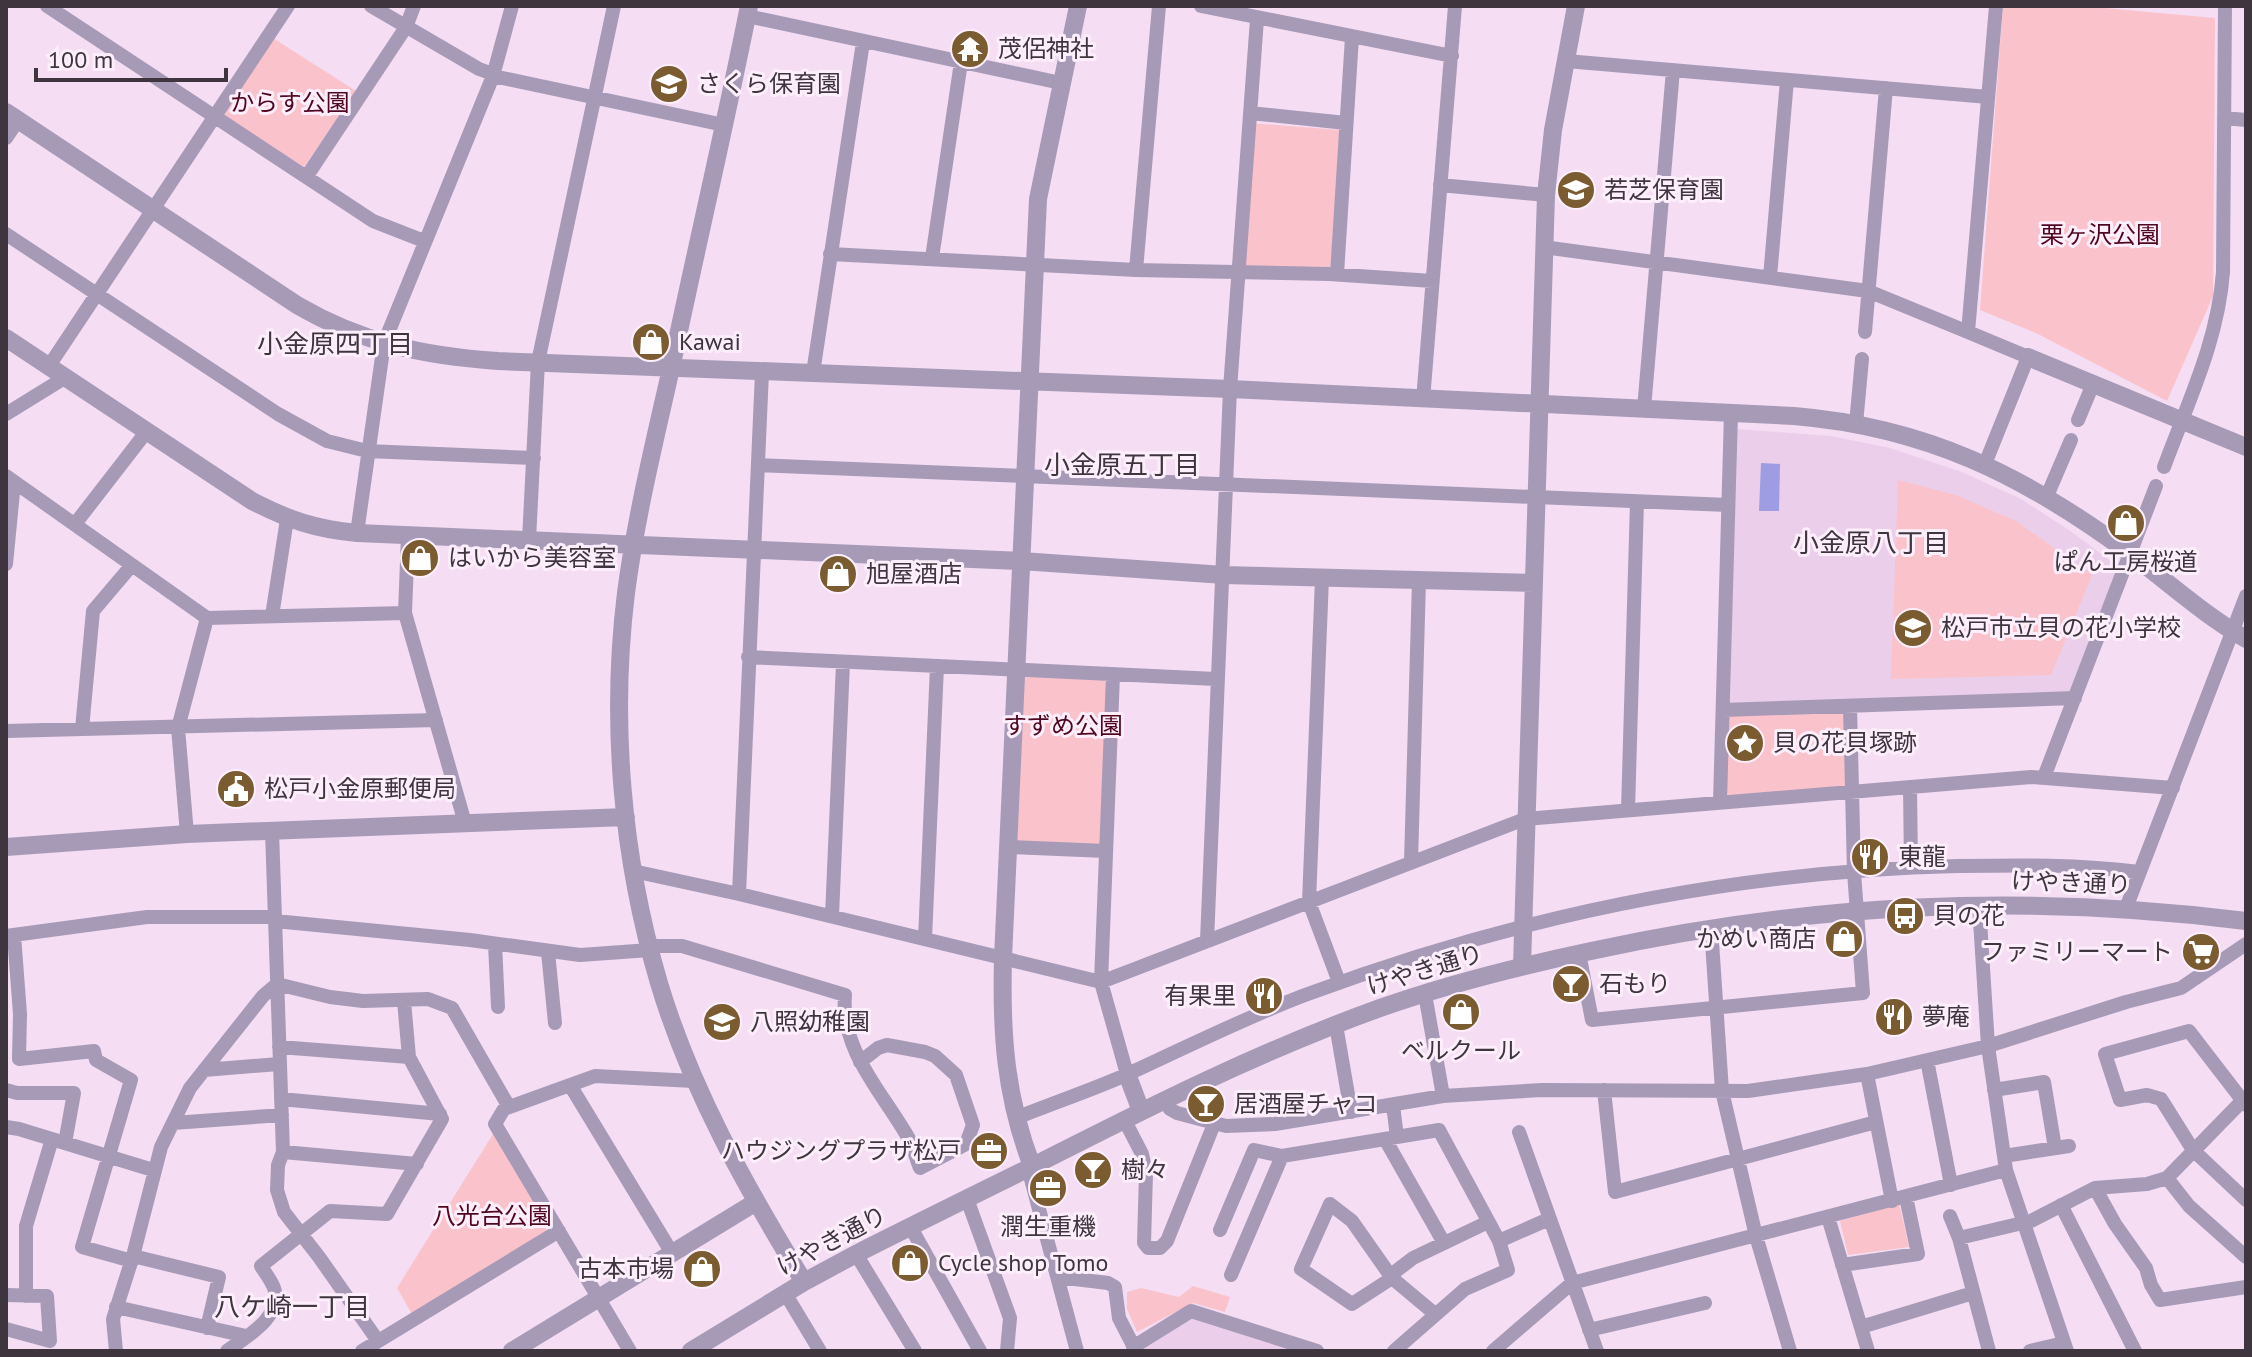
<svg xmlns="http://www.w3.org/2000/svg" width="2252" height="1357" viewBox="0 0 2252 1357" font-family="'PT Sans','Noto Sans JP',sans-serif">
  <style>
    .built { fill: #ebcfea }
    .green { fill: #fac3cb }
    .water { fill: #9e9de3 }
    .lines { fill: none; stroke-linecap: round; stroke-linejoin: round }
    .minor { stroke: #a79ab7; stroke-width: 14 }
    .tertiary { stroke: #a79ab7; stroke-width: 18 }
    .labels { text-anchor: middle; stroke-width: 6; stroke-linejoin: round; paint-order: stroke }
    .poi-label { font-size: 24px; fill: #3e353e; stroke: #fdeefc; text-anchor: start }
    .park-label { font-size: 24px; fill: #50061e; stroke: #fdeefc }
    .street-label { font-size: 24px; fill: #3e353e; stroke: #fdeefc }
    .neighbourhood-label { font-size: 26px; fill: #3e353e; stroke: #fdeefc }
  </style>
  <rect width="100%" height="100%" fill="#f5ddf4"/>
  <path class="built" d="M 1737,429 L 1831,436 L 1890,448 L 1962,472 L 2021,499 L 2069,530 L 2119,567 L 2072,690 L 2067,693 L 1732,705 L 1728,702 Z
    M 1194,1317 L 1300,1351 L 1141,1351 L 1143,1347 Z"/>
  <path class="green" d="M 2003,6 L 2082,6 L 2215,18 L 2213,296 L 2167,401 L 2038,334 L 1980,310 Z
    M 273,38 L 356,91 L 304,167 L 222,115 Z
    M 1249,123 L 1341,130 L 1334,237 L 1329,274 L 1240,270 Z
    M 1898,480 L 1956,495 L 2016,521 L 2092,575 L 2051,675 L 1891,679 Z
    M 1025,676 L 1103,679 L 1108,685 L 1101,842 L 1097,846 L 1017,843 L 1022,680 Z
    M 1840,712 L 1844,715 L 1846,783 L 1843,788 L 1731,798 L 1726,792 L 1726,720 L 1730,716 Z
    M 493,1134 L 548,1226 L 546,1231 L 412,1314 L 397,1288 Z
    M 1899,1203 L 1909,1247 L 1848,1255 L 1840,1221 Z
    M 1193,1286 L 1230,1297 L 1225,1312 L 1193,1303 L 1137,1332 L 1127,1309 L 1127,1292 L 1141,1288 L 1179,1297 Z"/>
  <path class="water" d="M 1761,463 L 1780,464 L 1779,511 L 1759,511 Z"/>
  <g class="lines">
    <path class="minor" d="M 47,6 L 373,221 L 424,241
      M 371,6 L 479,69 L 493,74
      M 1201,6 L 1452,56
      M 747,16 L 1061,83
      M 1566,61 L 1988,97
      M 493,76 L 724,125
      M 1250,113 L 1346,123
      M 2224,118 L 2246,120
      M 6,138 L 18,120
      M 307,176 L 406,27 L 414,6
      M 1440,185 L 1546,195
      M 6,234 L 278,414 L 327,441 L 367,451 L 534,458
      M 1543,247 L 1868,291 L 1968,332
      M 830,254 L 1136,270 L 1329,274 L 1432,281
      M 932,258 L 961,62
      M 1136,270 L 1159,6
      M 1337,274 L 1352,37
      M 1770,277 L 1787,80
      M 1865,332 L 1886,88
      M 49,366 L 288,6
      M 813,373 L 863,42
      M 1423,400 L 1455,6
      M 1644,409 L 1673,70
      M 6,414 L 66,377
      M 2078,420 L 2093,384
      M 1856,424 L 1862,359
      M 1985,464 L 2028,357 L 1968,332 L 1996,6
      M 758,465 L 1728,505
      M 2164,467 C 2188,402 2218,341 2223,272 L 2225,6
      M 6,476 L 207,618
      M 2047,496 L 2071,440
      M 75,524 L 147,431
      M 357,533 L 384,343 L 493,76 L 512,6
      M 408,535 L 405,613 L 465,823
      M 529,540 L 538,362 L 614,6
      M 6,564 L 14,482
      M 1322,578 L 1309,902 L 1339,982
      M 272,616 L 287,519
      M 748,657 L 1216,679
      M 1113,675 L 1101,982 L 1127,1074
      M 1723,710 L 2075,698
      M 82,729 L 93,611 L 132,565
      M 6,731 L 436,720
      M 2044,777 L 2156,486
      M 1910,787 L 1911,867
      M 1720,802 L 1731,413
      M 1628,810 L 1637,502
      M 272,831 L 283,1152 L 278,1165 L 277,1190 L 284,1212 L 319,1257 L 378,1341
      M 187,834 L 178,728 L 207,618 L 405,613
      M 1008,847 L 1106,851
      M 1411,862 L 1419,581
      M 633,871 L 739,894 L 1101,982 L 1525,819 L 2031,777 L 2173,788
      M 739,894 L 762,372
      M 1979,905 L 1988,1046 L 2006,1170 L 2067,1351
      M 2126,908 L 2246,596
      M 832,916 L 843,663
      M 275,921 L 470,940 L 580,955 L 650,950
      M 1711,927 L 1722,1091 L 1756,1236 L 1790,1351
      M 14,935 L 20,1014 L 19,1059 L 94,1051 L 96,1060 L 131,1080 L 82,1247 L 132,1261
      M 6,936 L 147,917 L 274,917
      M 925,939 L 937,666
      M 1207,941 L 1230,389 L 1257,19
      M 495,944 L 498,1007
      M 649,946 L 682,946 L 845,995 C 840,1051 884,1094 909,1139 C 914,1148 916,1159 920,1168 L 966,1144 L 973,1125 L 956,1075 L 935,1056 L 925,1052 L 887,1045 L 878,1048 L 860,1062
      M 548,952 L 555,1023
      M 1579,953 L 1592,1020 L 1863,993 L 1854,872 L 1850,706
      M 1425,994 L 1443,1096
      M 1336,1025 L 1351,1112
      M 279,1047 L 409,1057
      M 1927,1060 L 1951,1185
      M 204,1070 L 279,1064
      M 1867,1074 L 1892,1201
      M 570,1085 L 672,1253
      M 6,1090 L 17,1093 L 74,1093 L 65,1143
      M 1604,1090 L 1615,1192 L 1876,1122
      M 1994,1090 L 2044,1082 L 2055,1148
      M 281,1099 L 440,1114
      M 1165,1100 L 1170,1109 L 1177,1113 L 1226,1126 L 1275,1124 L 1443,1096 L 1542,1090 L 1748,1091 L 1867,1074 L 1988,1046 L 2126,1002 L 2181,988 L 2246,944
      M 1393,1105 L 1397,1137
      M 2246,1105 L 2189,1031 L 2105,1054 L 2120,1100 L 2147,1095 L 2161,1099 L 2193,1150 L 2246,1200
      M 1016,1118 C 1053,1103 1092,1090 1128,1074 C 1187,1047 1244,1018 1305,995 C 1514,917 1734,871 1958,866 C 2018,865 2080,864 2139,872
      M 1124,1119 L 1142,1154 L 1146,1173 L 1144,1243 L 1148,1248 L 1160,1248 L 1167,1241 L 1214,1124
      M 173,1123 L 282,1115
      M 6,1127 L 19,1129 L 153,1170
      M 1519,1132 L 1597,1351
      M 1385,1139 L 1444,1243
      M 283,1152 L 417,1164
      M 2004,1156 L 2069,1146
      M 1028,1168 L 1077,1351
      M 2167,1178 L 2189,1206 L 2246,1257
      M 2095,1188 L 2115,1224 L 2146,1268 L 2151,1285 L 2160,1300 L 2246,1287
      M 967,1199 L 1010,1318 L 1007,1351
      M 2061,1205 L 2135,1351
      M 1950,1216 L 1959,1238 L 1989,1351
      M 1828,1217 L 1868,1351
      M 910,1226 L 980,1351
      M 1220,1230 L 1254,1150 L 1282,1156 L 1439,1130 L 1499,1241
      M 1959,1238 L 2031,1221 L 2095,1188 L 2147,1184 L 2167,1178 L 2246,1097
      M 856,1254 L 915,1351
      M 133,1256 L 219,1277 L 207,1328
      M 1842,1265 L 1918,1254 L 1906,1197
      M 1231,1275 L 1282,1156
      M 1058,1277 L 1108,1283 L 1115,1287 L 1119,1318 L 1136,1351
      M 785,1293 L 820,1351
      M 6,1295 L 47,1296 L 50,1341 L 6,1329
      M 26,1296 L 26,1226 L 52,1139
      M 116,1307 L 246,1336
      M 1435,1314 L 1392,1278 L 1352,1221 L 1330,1204 L 1301,1269 L 1352,1304 L 1392,1278 L 1396,1271 L 1413,1258 L 1486,1223
      M 1861,1327 L 1973,1293
      M 1589,1330 L 1705,1303
      M 1133,1347 L 1191,1311 L 1317,1351
      M 116,1351 L 113,1319 L 133,1256 L 161,1147 L 190,1088 L 263,996 L 277,984 L 330,997 L 363,1001 L 428,999 L 452,1008 L 509,1107
      M 227,1351 C 246,1337 284,1316 274,1288 C 271,1280 265,1273 261,1266 L 330,1211 L 387,1214 L 442,1119 L 409,1057 L 404,1001
      M 362,1351 L 559,1231
      M 630,1351 L 495,1124 L 504,1109 L 595,1076 L 694,1081
      M 1394,1351 L 1465,1289 L 1508,1270 L 1499,1241 L 1549,1219
      M 1493,1351 L 1572,1283 L 2006,1170
      M 2030,1351 L 2064,1343"/>
    <path class="tertiary" d="M 749,6 C 725,126 697,245 672,364 C 655,440 636,516 626,593 C 610,722 622,858 659,983 C 691,1090 746,1187 804,1282
      M 6,112 L 297,305 C 362,343 424,356 498,361 L 1230,389 L 1794,416 C 1926,427 2023,475 2128,552 C 2167,581 2204,615 2246,639
      M 6,338 L 252,501 C 289,520 315,529 357,533 L 1021,561 L 1224,575 L 1534,583
      M 2028,357 L 2246,447
      M 6,847 L 187,834 L 626,817
      M 1522,966 L 1546,195 L 1553,130 L 1576,6
      M 1127,1074 L 1141,1111
      M 1032,1166 C 1005,1096 1001,1032 1003,958 L 1038,199 L 1078,6
      M 512,1351 L 756,1202
      M 691,1351 L 804,1282 L 856,1254 C 915,1224 974,1195 1033,1166 C 1147,1108 1260,1051 1380,1008 C 1448,984 1520,966 1591,951 C 1811,903 2023,893 2246,921"/>
  </g>
  <defs>
    <g id="temple-disc" transform="scale(2)"><circle r="9.5" fill="#7b5b30" stroke="#fdeefc"/><path d="M0-6L5-2H3V0L6.5 2.5H4V6H1.5V3h-3V6H-4V2.5H-6.5L-3 0V-2H-5Z" fill="#fff"/></g>
    <g id="school-disc" transform="scale(2)"><circle r="9.5" fill="#7b5b30" stroke="#fdeefc"/><path d="M0-5L7-2L0 1L-7-2ZM-4 1L0 2.5L4 1V4Q0 6-4 4Z" fill="#fff"/></g>
    <g id="shop-disc" transform="scale(2)"><circle r="9.5" fill="#7b5b30" stroke="#fdeefc"/><path d="M-5-2.5h2.3a2.7 3.5 0 0 1 5.4 0H5L5.5 6h-11ZM-1.5-2.5h3a1.5 2.3 0 0 0-3 0Z" fill="#fff"/></g>
    <g id="sight-disc" transform="scale(2)"><circle r="9.5" fill="#7b5b30" stroke="#fdeefc"/><path d="M0-6L1.8-2.2L6-1.7L2.9 1.2L3.7 5.4L0 3.3L-3.7 5.4L-2.9 1.2L-6-1.7L-1.8-2.2Z" fill="#fff"/></g>
    <g id="civic-disc" transform="scale(2)"><circle r="9.5" fill="#7b5b30" stroke="#fdeefc"/><path d="M-.6-6.5H3V-4.5H.6V-3L4-1V1h2V6H-6V1h2V-1L-.6-3ZM-1.2 2.5V6h2.4V2.5Z" fill="#fff"/></g>
    <g id="restaurant-disc" transform="scale(2)"><circle r="9.5" fill="#7b5b30" stroke="#fdeefc"/><path d="M-5-6h1v4h1v-4h1v4h1v-4h1v5L-1.5 .5V6h-2V.5L-5-1ZM5-6V6H3V1.5H1.5Q1.5-4 5-6Z" fill="#fff"/></g>
    <g id="bus-disc" transform="scale(2)"><circle r="9.5" fill="#7b5b30" stroke="#fdeefc"/><path d="M-5-6H5V4H4V6H2V4H-2V6H-4V4H-5ZM-3.5-4V0h7V-4ZM-3.5 1.2v1.5H-2V1.2ZM2 1.2v1.5H3.5V1.2Z" fill="#fff"/></g>
    <g id="supermarket-disc" transform="scale(2)"><circle r="9.5" fill="#7b5b30" stroke="#fdeefc"/><path d="M-6-5.5h2.5l.6 2H6L4.5 2H-2.5L-4.4-4H-6ZM-1.5 3.2a1.3 1.3 0 1 0 .1 0ZM3 3.2a1.3 1.3 0 1 0 .1 0Z" fill="#fff"/></g>
    <g id="bar-disc" transform="scale(2)"><circle r="9.5" fill="#7b5b30" stroke="#fdeefc"/><path d="M-6-5H6L.8 .8V4.5H3.5V6h-7V4.5H-.8V.8Z" fill="#fff"/></g>
    <g id="office-disc" transform="scale(2)"><circle r="9.5" fill="#7b5b30" stroke="#fdeefc"/><path d="M-6-3h4V-5.5h4V-3h4V5H-6ZM-1-4.5V-3h2v-1.5ZM-6 0V1H6V0Z" fill="#fff"/></g>
  </defs>
  <g fill-rule="evenodd">
    <use href="#temple-disc" x="970" y="49"/>
    <use href="#school-disc" x="669" y="84"/>
    <use href="#school-disc" x="1576" y="190"/>
    <use href="#shop-disc" x="651" y="342"/>
    <use href="#shop-disc" x="2126" y="523"/>
    <use href="#shop-disc" x="420" y="558"/>
    <use href="#shop-disc" x="838" y="574"/>
    <use href="#school-disc" x="1913" y="628"/>
    <use href="#sight-disc" x="1745" y="743"/>
    <use href="#civic-disc" x="236" y="789"/>
    <use href="#restaurant-disc" x="1870" y="857"/>
    <use href="#bus-disc" x="1905" y="916"/>
    <use href="#shop-disc" x="1844" y="939"/>
    <use href="#supermarket-disc" x="2201" y="952"/>
    <use href="#bar-disc" x="1571" y="984"/>
    <use href="#restaurant-disc" x="1264" y="996"/>
    <use href="#shop-disc" x="1461" y="1012"/>
    <use href="#restaurant-disc" x="1894" y="1017"/>
    <use href="#school-disc" x="722" y="1022"/>
    <use href="#bar-disc" x="1206" y="1104"/>
    <use href="#office-disc" x="989" y="1151"/>
    <use href="#bar-disc" x="1093" y="1170"/>
    <use href="#office-disc" x="1048" y="1188"/>
    <use href="#shop-disc" x="910" y="1263"/>
    <use href="#shop-disc" x="702" y="1269"/>
  </g>
  <g class="labels">
    <g class="poi-label">
      <text x="998" y="57">茂侶神社</text>
      <text x="697" y="92">さくら保育園</text>
      <text x="1604" y="198">若芝保育園</text>
      <text x="679" y="350">Kawai</text>
      <text x="448" y="566">はいから美容室</text>
      <text x="2126" y="570" text-anchor="middle">ぱん工房桜道</text>
      <text x="866" y="582">旭屋酒店</text>
      <text x="1941" y="636">松戸市立貝の花小学校</text>
      <text x="1773" y="751">貝の花貝塚跡</text>
      <text x="264" y="797">松戸小金原郵便局</text>
      <text x="1898" y="865">東龍</text>
      <text x="1933" y="924">貝の花</text>
      <text x="1816" y="947" text-anchor="end">かめい商店</text>
      <text x="2173" y="960" text-anchor="end">ファミリーマート</text>
      <text x="1599" y="992">石もり</text>
      <text x="1236" y="1004" text-anchor="end">有果里</text>
      <text x="1922" y="1025">夢庵</text>
      <text x="750" y="1030">八照幼稚園</text>
      <text x="1461" y="1059" text-anchor="middle">ベルクール</text>
      <text x="1234" y="1112">居酒屋チャコ</text>
      <text x="961" y="1159" text-anchor="end">ハウジングプラザ松戸</text>
      <text x="1121" y="1178">樹々</text>
      <text x="1048" y="1235" text-anchor="middle">潤生重機</text>
      <text x="938" y="1271">Cycle shop Tomo</text>
      <text x="674" y="1277" text-anchor="end">古本市場</text>
    </g>
    <g class="park-label">
      <text x="290" y="111">からす公園</text>
      <text x="2100" y="243">栗ヶ沢公園</text>
      <text x="1063" y="734">すずめ公園</text>
      <text x="492" y="1224">八光台公園</text>
    </g>
    <g class="street-label">
      <text transform="translate(2071 883) rotate(2)" y="8">けやき通り</text>
      <text transform="translate(1425 970) rotate(-17)" y="8">けやき通り</text>
      <text transform="translate(832 1241) rotate(-28)" y="8">けやき通り</text>
    </g>
    <g class="neighbourhood-label">
      <text x="335" y="353">小金原四丁目</text>
      <text x="1122" y="474">小金原五丁目</text>
      <text x="1871" y="552">小金原八丁目</text>
      <text x="292" y="1316">八ケ崎一丁目</text>
    </g>
  </g>
  <rect width="2252" height="1357" fill="none" stroke="#3e353e" stroke-width="16"/>
  <path d="M36 68v12h190v-12" fill="none" stroke="#3e353e" stroke-width="4"/>
  <text x="48" y="68" font-size="24" fill="#3e353e" stroke="#fdeefc" stroke-width="6" paint-order="stroke">100 m</text>
</svg>
